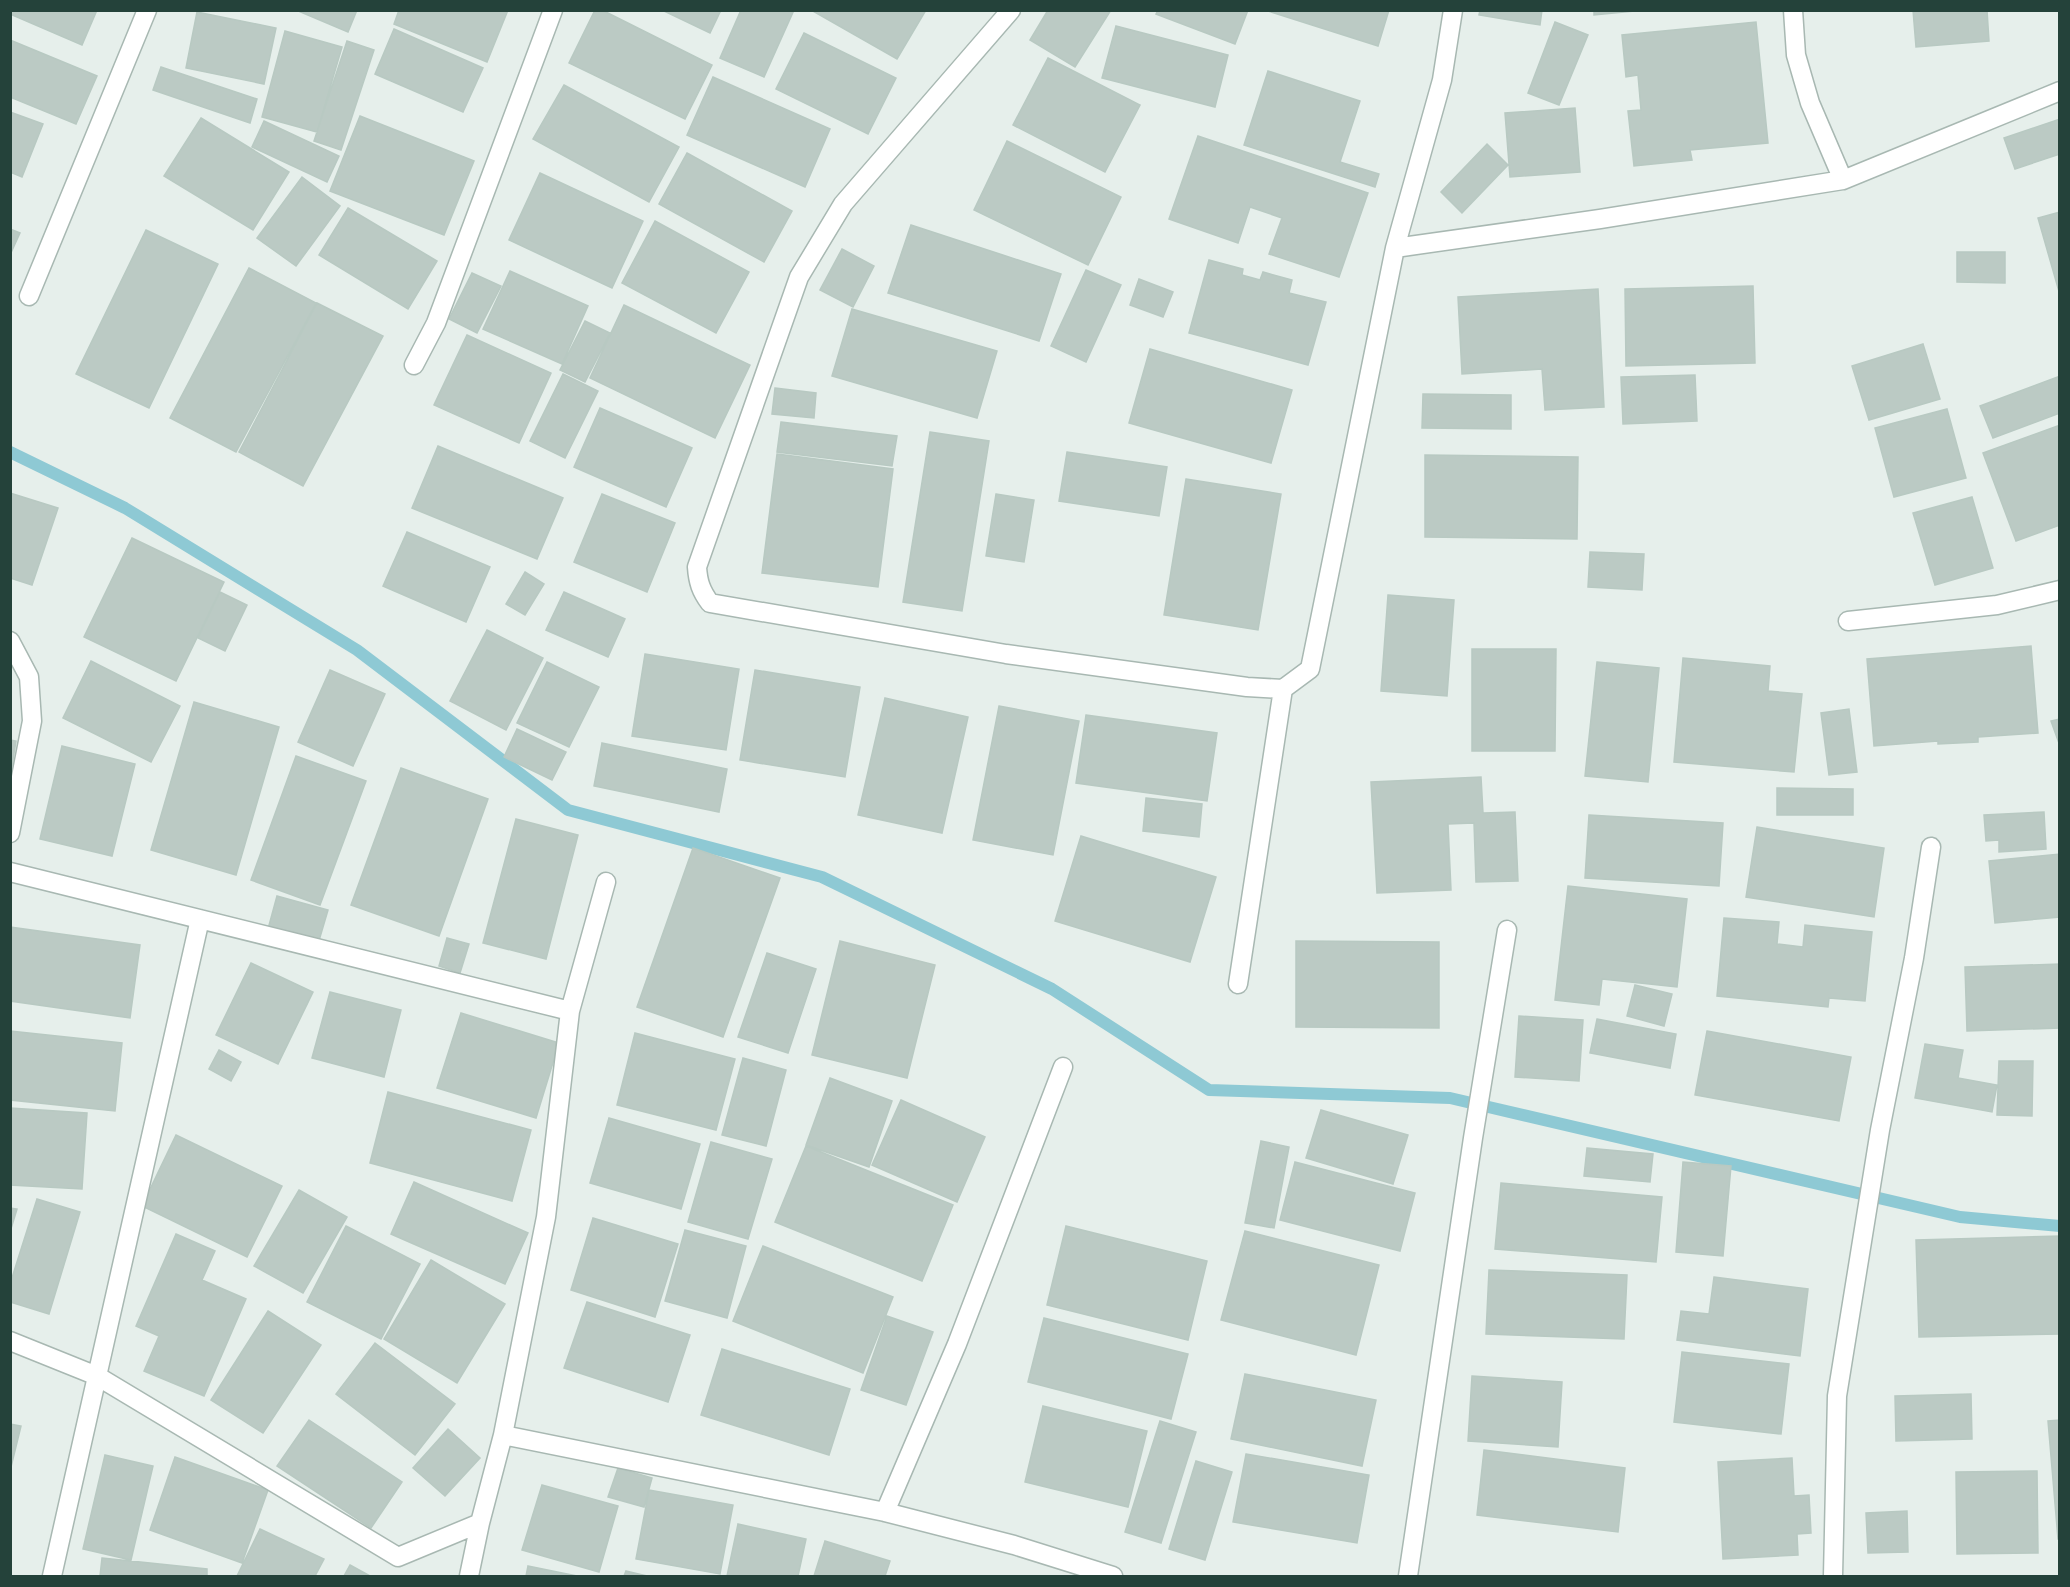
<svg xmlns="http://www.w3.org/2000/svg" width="2070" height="1587" viewBox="0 0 2070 1587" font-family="'Roboto Condensed',sans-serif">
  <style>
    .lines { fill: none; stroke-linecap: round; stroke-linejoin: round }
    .stream { stroke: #8ec9d4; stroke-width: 12 }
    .building { fill: #bbcac4; stroke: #b8c9c2; stroke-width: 1.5 }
    .minor-casing { stroke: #a8b8b2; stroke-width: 21 }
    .minor { stroke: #fff; stroke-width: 18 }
  </style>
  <rect width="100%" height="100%" fill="#e6efeb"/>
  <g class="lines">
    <path class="stream" d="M 10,452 L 125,508 L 357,650 L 568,810 L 822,877 L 1052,989 L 1209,1090 L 1450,1098 L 1960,1217 L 2060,1226"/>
  </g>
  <path class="building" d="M 10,10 L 97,10 L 82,45 L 10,14 Z
    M 296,10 L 357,10 L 348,32 Z
    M 399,10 L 508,10 L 487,62 L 394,24 Z
    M 595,10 L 602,10 L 712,65 L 685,119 L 569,63 Z
    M 662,10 L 721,10 L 710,33 Z
    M 741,10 L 794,10 L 764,77 L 720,58 Z
    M 811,10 L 926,10 L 897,59 Z
    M 1048,10 L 1111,10 L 1075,67 L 1030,40 Z
    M 1158,10 L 1248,10 L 1235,44 L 1156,14 Z
    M 1265,10 L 1389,10 L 1378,46 Z
    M 1480,10 L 1542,10 L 1540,25 L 1479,15 Z
    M 1594,10 L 1634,10 L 1634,11 L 1594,15 Z
    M 1913,10 L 1987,10 L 1989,41 L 1916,47 Z
    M 197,12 L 276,28 L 264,84 L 186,68 Z
    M 1555,22 L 1588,35 L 1559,105 L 1528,93 Z
    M 1756,22 L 1768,143 L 1690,150 L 1692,160 L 1634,166 L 1628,111 L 1641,110 L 1638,75 L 1626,77 L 1622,35 Z
    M 1116,26 L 1228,55 L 1215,107 L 1102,78 Z
    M 394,29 L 483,68 L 463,112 L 375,74 Z
    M 285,31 L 342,47 L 317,132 L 262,117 Z
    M 804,33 L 896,78 L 868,134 L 776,89 Z
    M 10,40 L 97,76 L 76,124 L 10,97 Z
    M 347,41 L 374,50 L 341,150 L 314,141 Z
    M 1048,58 L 1140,105 L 1105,172 L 1013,125 Z
    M 161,67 L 257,99 L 250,123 L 153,90 Z
    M 1268,71 L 1360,101 L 1340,162 L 1379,174 L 1375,187 L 1244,145 Z
    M 713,77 L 830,129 L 805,187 L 687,135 Z
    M 564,85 L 679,147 L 649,202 L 533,139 Z
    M 1575,108 L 1580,172 L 1510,177 L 1505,113 Z
    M 10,112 L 43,124 L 22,177 L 10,172 Z
    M 360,116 L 474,161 L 444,235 L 330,191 Z
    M 201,118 L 289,172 L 253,230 L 164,176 Z
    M 2060,119 L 2060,154 L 2015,169 L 2004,138 Z
    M 264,121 L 339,156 L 327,182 L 252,147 Z
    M 1198,136 L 1368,193 L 1339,277 L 1269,254 L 1282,218 L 1250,207 L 1238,243 L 1169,219 Z
    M 1007,141 L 1121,197 L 1088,265 L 974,210 Z
    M 1487,144 L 1508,165 L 1462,213 L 1441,192 Z
    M 687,153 L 792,211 L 764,262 L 659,204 Z
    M 540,173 L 643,221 L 612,288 L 509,240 Z
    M 302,177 L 340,206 L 296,266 L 257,238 Z
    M 348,208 L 437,261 L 408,309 L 319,255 Z
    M 2060,212 L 2060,295 L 2038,218 Z
    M 655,221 L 749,272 L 716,333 L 622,283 Z
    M 911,225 L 1061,274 L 1039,341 L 888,293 Z
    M 10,229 L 20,233 L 10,255 Z
    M 146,230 L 218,264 L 149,408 L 76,374 Z
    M 842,249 L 874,266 L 853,307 L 820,290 Z
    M 1957,252 L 2005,252 L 2005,283 L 1957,282 Z
    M 1209,260 L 1243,269 L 1242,275 L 1260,280 L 1263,272 L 1292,280 L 1289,293 L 1326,302 L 1308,365 L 1189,333 Z
    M 249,268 L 316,303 L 236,452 L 170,418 Z
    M 1086,270 L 1121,285 L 1086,362 L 1051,346 Z
    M 510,271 L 588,306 L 562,364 L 483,329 Z
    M 472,273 L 501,286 L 477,333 L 449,319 Z
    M 1139,279 L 1173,292 L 1163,317 L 1130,305 Z
    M 1753,286 L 1755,363 L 1626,366 L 1625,289 Z
    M 1598,289 L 1604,407 L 1545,410 L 1542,369 L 1462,374 L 1458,297 Z
    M 317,303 L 383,336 L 303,486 L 239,452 Z
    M 624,305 L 750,365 L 715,438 L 590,378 Z
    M 852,309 L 997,351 L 977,418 L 832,376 Z
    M 585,321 L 610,333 L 585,382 L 560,370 Z
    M 467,335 L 551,373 L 519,443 L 434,405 Z
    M 1923,344 L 1940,399 L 1869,420 L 1852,366 Z
    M 1150,349 L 1292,390 L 1271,463 L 1129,423 Z
    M 563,374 L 598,391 L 565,458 L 530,441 Z
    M 1695,375 L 1697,421 L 1623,424 L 1621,377 Z
    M 2060,376 L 2060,413 L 1993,438 L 1980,406 Z
    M 775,388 L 816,393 L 814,418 L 772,414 Z
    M 1423,394 L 1511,395 L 1511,429 L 1422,428 Z
    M 600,408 L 692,448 L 666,507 L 574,467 Z
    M 1947,409 L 1966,478 L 1894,497 L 1875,428 Z
    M 781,422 L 897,436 L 892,466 L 777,452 Z
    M 2060,425 L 2060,525 L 2016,541 L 1983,453 Z
    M 930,432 L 989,441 L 962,611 L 903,602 Z
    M 438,446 L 563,498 L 537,559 L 412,508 Z
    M 1067,452 L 1167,467 L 1159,516 L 1059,501 Z
    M 777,454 L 893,469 L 878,587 L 762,573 Z
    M 1425,455 L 1578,457 L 1577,539 L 1425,537 Z
    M 1186,479 L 1281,494 L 1258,630 L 1164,615 Z
    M 10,493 L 58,508 L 32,585 L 10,578 Z
    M 602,494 L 675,523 L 647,592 L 574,562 Z
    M 996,494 L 1034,500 L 1024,562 L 986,556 Z
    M 1972,497 L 1993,568 L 1935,585 L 1913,513 Z
    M 407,532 L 490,567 L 466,622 L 383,586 Z
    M 132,538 L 224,582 L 176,681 L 84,637 Z
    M 1590,552 L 1644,554 L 1642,590 L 1588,587 Z
    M 525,572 L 544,584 L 525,615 L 506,604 Z
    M 220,592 L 247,605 L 225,651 L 198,638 Z
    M 564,592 L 625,619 L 608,657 L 546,630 Z
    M 1388,595 L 1454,600 L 1447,696 L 1381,691 Z
    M 487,630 L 543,658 L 506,730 L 450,701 Z
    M 2031,646 L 2038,733 L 1978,737 L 1978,742 L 1938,744 L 1938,741 L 1874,746 L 1867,659 Z
    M 1472,649 L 1556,649 L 1555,751 L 1472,751 Z
    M 645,654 L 739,669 L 726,750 L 632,736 Z
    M 1683,658 L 1770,666 L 1768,691 L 1802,694 L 1794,772 L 1674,762 Z
    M 91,661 L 180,706 L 151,762 L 63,718 Z
    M 547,662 L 599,687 L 569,747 L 517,723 Z
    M 1597,662 L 1659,668 L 1648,782 L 1585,776 Z
    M 330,670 L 385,694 L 353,766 L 298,742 Z
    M 755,670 L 860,687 L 845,777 L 740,760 Z
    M 885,698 L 968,717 L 942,833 L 858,815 Z
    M 194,702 L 279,727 L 236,875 L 151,850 Z
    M 999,706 L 1079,721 L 1053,855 L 973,840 Z
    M 1849,709 L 1857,772 L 1829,775 L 1821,713 Z
    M 1086,715 L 1217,733 L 1207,801 L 1076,783 Z
    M 2060,719 L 2060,746 L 2051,721 Z
    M 517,729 L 566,752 L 552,780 L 504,757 Z
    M 10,740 L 16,741 L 10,778 Z
    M 602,743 L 727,769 L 719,812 L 594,786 Z
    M 62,746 L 135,764 L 112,856 L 40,839 Z
    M 296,756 L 366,781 L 320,905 L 251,880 Z
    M 401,768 L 488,799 L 439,936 L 351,905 Z
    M 1481,777 L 1483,813 L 1515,812 L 1518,881 L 1476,882 L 1474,823 L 1448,824 L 1451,890 L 1377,893 L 1371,782 Z
    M 1777,788 L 1853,789 L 1853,815 L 1777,815 Z
    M 1146,798 L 1202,804 L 1199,837 L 1143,831 Z
    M 2044,812 L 2046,849 L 1999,852 L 1999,840 L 1986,841 L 1984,815 Z
    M 1589,815 L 1723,823 L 1719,886 L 1585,878 Z
    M 516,819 L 578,835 L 546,959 L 483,943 Z
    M 1757,827 L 1884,848 L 1874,917 L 1746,897 Z
    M 1081,836 L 1216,877 L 1190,962 L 1055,921 Z
    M 693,848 L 780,878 L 723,1037 L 637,1007 Z
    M 2060,854 L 2060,917 L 1995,923 L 1989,861 Z
    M 1568,886 L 1687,899 L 1677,987 L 1602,979 L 1599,1005 L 1555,1000 Z
    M 277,896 L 328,910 L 318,944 L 268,929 Z
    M 1724,918 L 1779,922 L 1777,944 L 1803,947 L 1805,925 L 1872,932 L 1865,1001 L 1829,998 L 1828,1007 L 1717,996 Z
    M 10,927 L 140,945 L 130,1018 L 10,1001 Z
    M 447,938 L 469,944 L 460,973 L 439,966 Z
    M 840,941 L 935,965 L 907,1078 L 812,1055 Z
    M 1296,941 L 1439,942 L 1439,1028 L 1296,1027 Z
    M 767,953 L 816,969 L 788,1053 L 738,1037 Z
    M 251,963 L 313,992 L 278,1064 L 216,1035 Z
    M 2060,964 L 2060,1028 L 1967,1031 L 1965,967 Z
    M 1635,985 L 1672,994 L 1664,1026 L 1627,1016 Z
    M 330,992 L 401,1010 L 384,1077 L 312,1058 Z
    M 461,1013 L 559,1043 L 536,1118 L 437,1088 Z
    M 1519,1016 L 1583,1020 L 1579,1081 L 1515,1077 Z
    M 1597,1019 L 1676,1034 L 1670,1068 L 1590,1053 Z
    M 10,1031 L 122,1043 L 115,1111 L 10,1100 Z
    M 1707,1031 L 1851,1057 L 1839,1121 L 1695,1095 Z
    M 635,1033 L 735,1059 L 716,1130 L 617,1105 Z
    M 1925,1044 L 1963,1050 L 1958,1078 L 1997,1085 L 1992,1112 L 1915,1098 Z
    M 219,1050 L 241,1062 L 231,1081 L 209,1069 Z
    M 743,1058 L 786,1070 L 766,1146 L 722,1135 Z
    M 1999,1061 L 2033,1061 L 2032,1116 L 1997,1115 Z
    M 830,1078 L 892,1101 L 869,1167 L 806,1145 Z
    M 388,1092 L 531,1130 L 512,1201 L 370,1163 Z
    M 901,1100 L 985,1137 L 957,1202 L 872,1165 Z
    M 10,1108 L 87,1113 L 82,1189 L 10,1185 Z
    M 1321,1110 L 1408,1135 L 1393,1184 L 1306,1158 Z
    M 609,1118 L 700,1144 L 681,1209 L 590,1183 Z
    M 176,1135 L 282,1186 L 247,1257 L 142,1206 Z
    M 1261,1141 L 1289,1147 L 1274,1228 L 1245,1223 Z
    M 711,1142 L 772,1159 L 748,1239 L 688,1222 Z
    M 806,1146 L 953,1205 L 922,1281 L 775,1222 Z
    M 1587,1148 L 1653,1154 L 1650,1182 L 1584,1176 Z
    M 1295,1162 L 1415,1193 L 1400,1251 L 1280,1220 Z
    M 1683,1162 L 1731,1166 L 1723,1256 L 1676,1252 Z
    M 414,1182 L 528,1233 L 505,1284 L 391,1234 Z
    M 1501,1183 L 1662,1197 L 1656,1262 L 1495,1249 Z
    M 299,1190 L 347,1217 L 303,1293 L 254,1266 Z
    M 37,1199 L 80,1212 L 49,1314 L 10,1302 L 10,1284 Z
    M 10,1208 L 17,1209 L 10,1232 Z
    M 593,1218 L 678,1244 L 655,1317 L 571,1290 Z
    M 346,1226 L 420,1264 L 381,1339 L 307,1302 Z
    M 1066,1226 L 1207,1261 L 1188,1340 L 1047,1305 Z
    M 685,1230 L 746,1246 L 727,1318 L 665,1301 Z
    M 1245,1231 L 1379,1265 L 1356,1355 L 1221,1320 Z
    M 176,1234 L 215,1251 L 202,1280 L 246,1299 L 204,1396 L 144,1371 L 159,1336 L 136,1326 Z
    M 2060,1236 L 2060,1334 L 1919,1337 L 1916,1240 Z
    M 763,1246 L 893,1297 L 863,1373 L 733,1321 Z
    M 431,1260 L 505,1304 L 457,1383 L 384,1339 Z
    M 1489,1270 L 1627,1275 L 1624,1339 L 1486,1334 Z
    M 1714,1277 L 1808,1289 L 1800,1356 L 1677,1340 L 1681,1311 L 1709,1314 Z
    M 587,1302 L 690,1335 L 668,1402 L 564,1368 Z
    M 268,1311 L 321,1345 L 263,1433 L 211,1400 Z
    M 887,1316 L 933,1332 L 906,1405 L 861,1390 Z
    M 1044,1318 L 1188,1354 L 1171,1419 L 1028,1382 Z
    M 375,1343 L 455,1404 L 415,1455 L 336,1394 Z
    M 722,1349 L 850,1389 L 829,1455 L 701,1415 Z
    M 1682,1352 L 1789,1364 L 1781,1434 L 1674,1422 Z
    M 1245,1374 L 1376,1400 L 1362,1466 L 1231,1439 Z
    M 1472,1376 L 1562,1382 L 1558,1447 L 1468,1441 Z
    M 1971,1394 L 1972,1439 L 1896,1441 L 1895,1396 Z
    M 1043,1406 L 1147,1431 L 1128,1507 L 1025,1482 Z
    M 309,1420 L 402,1482 L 371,1528 L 277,1466 Z
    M 2060,1420 L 2060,1539 L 2058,1539 L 2048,1421 Z
    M 1160,1421 L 1196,1432 L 1161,1543 L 1125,1532 Z
    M 10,1424 L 21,1426 L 10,1471 Z
    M 448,1429 L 480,1458 L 445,1496 L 413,1468 Z
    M 1484,1450 L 1625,1468 L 1618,1532 L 1477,1515 Z
    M 1246,1454 L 1369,1475 L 1357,1543 L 1233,1522 Z
    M 105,1455 L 153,1466 L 131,1560 L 83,1549 Z
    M 175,1457 L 268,1490 L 242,1563 L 150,1530 Z
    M 1792,1458 L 1794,1496 L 1809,1495 L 1811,1533 L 1797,1534 L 1798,1555 L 1723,1559 L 1718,1462 Z
    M 1196,1461 L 1232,1472 L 1205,1560 L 1169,1549 Z
    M 618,1468 L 652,1478 L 644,1507 L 608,1497 Z
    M 2037,1471 L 2038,1553 L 1957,1554 L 1956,1472 Z
    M 542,1485 L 618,1506 L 599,1572 L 522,1550 Z
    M 649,1490 L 733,1505 L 720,1574 L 636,1559 Z
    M 1907,1511 L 1908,1552 L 1868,1553 L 1866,1513 Z
    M 738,1524 L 806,1539 L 798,1576 L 727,1576 Z
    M 260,1529 L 324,1559 L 315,1576 L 237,1576 Z
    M 825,1541 L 890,1561 L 885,1576 L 814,1576 Z
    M 102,1558 L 207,1569 L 207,1576 L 100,1576 Z
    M 350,1565 L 370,1576 L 344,1576 Z
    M 528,1566 L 577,1576 L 526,1576 Z
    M 626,1571 L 647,1576 L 624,1576 Z"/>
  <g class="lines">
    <g class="minor-casing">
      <path id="minor" d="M 1011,10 L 843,204 L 799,277 L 697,567 C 698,582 701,591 710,603 L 1006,654 L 1247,687 L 1283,689 L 1310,669 L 1395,248 L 1442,80 L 1453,10
        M 1793,10 L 1796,55 L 1810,103 L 1843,180
        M 1395,248 L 1600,219 L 1843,180 L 2060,91
        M 29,296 L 147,10
        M 414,365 L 436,323 L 553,10
        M 1848,621 L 1997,605 L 2060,590
        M 10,641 L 29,677 L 32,721 L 10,833
        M 10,872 L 570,1011
        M 1238,984 L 1283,689
        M 10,1341 L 97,1376 L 398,1557 L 480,1523
        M 503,1435 L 885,1512 L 1014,1545 L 1113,1576
        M 885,1512 L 957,1344 L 1063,1067
        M 52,1576 L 200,919
        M 469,1576 L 480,1523 L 503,1435 L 546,1217 L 570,1011 L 606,882
        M 1408,1576 L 1473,1138 L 1507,930
        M 1833,1576 L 1837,1396 L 1880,1130 L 1914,958 L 1931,847"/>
    </g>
    <use href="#minor" class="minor"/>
  </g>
  <rect width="2070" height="1587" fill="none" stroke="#24423a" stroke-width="24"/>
</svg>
